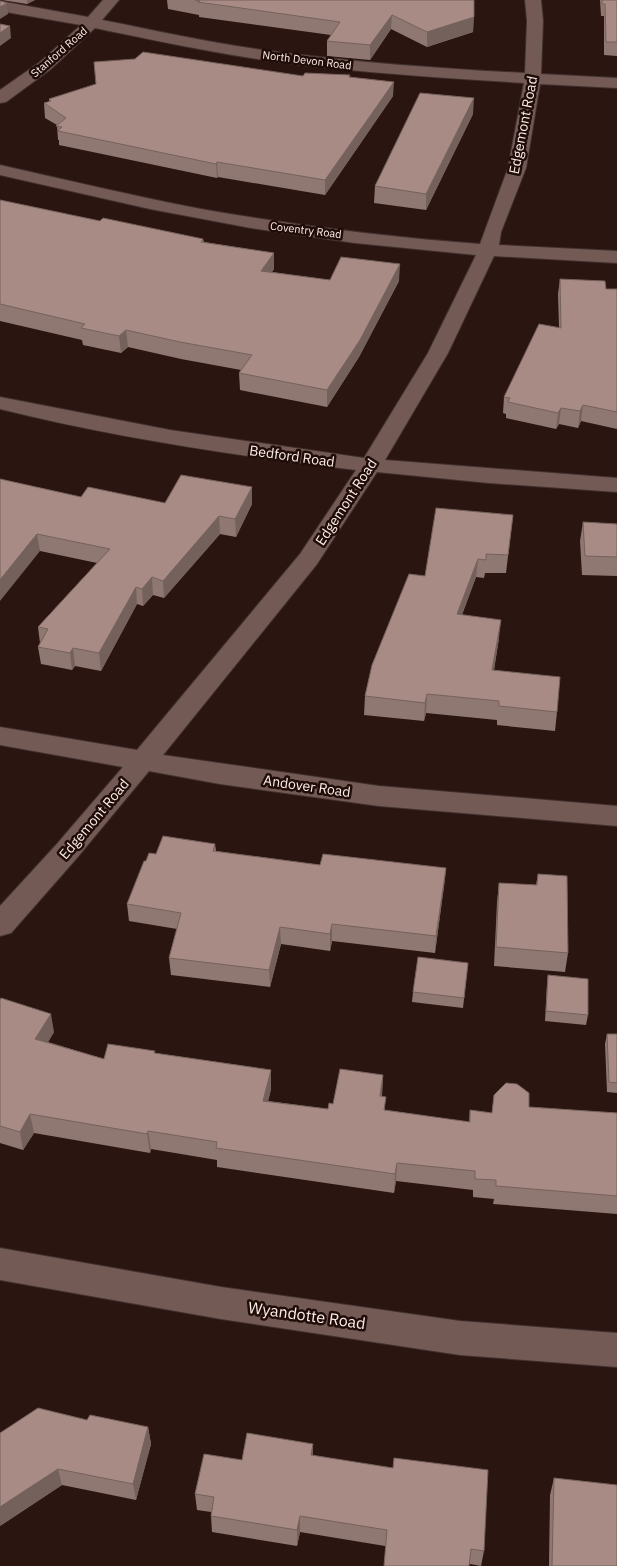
<svg xmlns="http://www.w3.org/2000/svg" width="617" height="1566" viewBox="0 0 617 1566" font-family="'IBM Plex Sans',sans-serif">
  <style>
    .lines { fill: none; stroke-linecap: round; stroke-linejoin: round }
    .minor-casing { stroke: #41312f; stroke-width: 2 }
    .minor { fill: #745a54; fill-rule: evenodd }
    .wall { fill: #907872 }
    .shaded-wall { fill: #75615c }
    .building { fill: #a78b84; stroke: #75615c }
    .labels { text-anchor: middle; stroke-width: 5; stroke-linejoin: round; paint-order: stroke }
    .far-street-label { font-size: 11px; fill: #fcede9; stroke: #200c08 }
    .street-label { font-size: 14px; fill: #fcede9; stroke: #200c08 }
    .near-street-label { font-size: 16px; fill: #fcede9; stroke: #200c08 }
  </style>
  <rect width="100%" height="100%" fill="#2a1510"/>
  <g class="lines">
    <g class="minor-casing">
      <path id="minor" d="M 103,0 L 119,0 L 102,20 C 163,32 224,46 286,53 C 365,63 445,69 525,73 L 527,21 L 525,0 L 541,0 L 543,21 L 541,74 L 617,78 L 617,88 L 540,84 L 526,168 L 501,232 L 499,245 L 617,251 L 617,263 L 494,256 L 448,353 L 385,460 L 617,478 L 617,492 L 489,483 L 377,472 L 317,564 L 163,755 L 379,786 L 617,806 L 617,826 L 379,806 L 220,784 L 149,771 L 76,859 L 11,933 L 0,936 L 0,906 L 56,845 L 123,767 L 0,745 L 0,727 L 137,750 L 300,554 L 356,470 C 237,456 117,438 0,409 L 0,397 L 170,430 L 364,458 L 428,353 L 476,255 L 355,243 L 251,228 L 150,209 L 0,175 L 0,165 C 67,180 133,196 201,209 C 293,225 386,237 480,244 L 508,168 L 524,83 C 444,78 365,73 286,63 C 222,55 158,41 95,28 L 51,69 L 6,102 L 0,103 L 0,90 L 40,62 L 81,25 L 0,11 L 0,1 L 88,17 Z
        M 0,1248 L 221,1287 L 460,1321 L 617,1333 L 617,1367 L 460,1355 L 221,1319 L 0,1280 Z"/>
    </g>
    <use href="#minor" class="minor"/>
  </g>
  <path class="wall" d="M 2,0 L 35,0 L 27,4 Z
    M 167,0 L 474,0 L 473,32 L 427,47 L 391,29 L 370,60 L 327,56 L 327,41 L 331,35 L 199,17 L 199,15 L 168,9 Z
    M 600,0 L 617,0 L 617,56 L 604,55 L 604,16 L 601,16 Z
    M 303,76 L 350,77 L 393,96 L 325,195 L 218,177 L 217,178 L 59,145 L 59,140 L 58,140 L 57,125 L 45,118 L 44,103 L 49,102 L 49,99 Z
    M 473,114 L 426,210 L 374,203 L 375,186 Z
    M 0,200 L 100,221 L 203,239 L 204,242 L 274,253 L 274,269 L 272,272 L 330,280 L 399,281 L 359,357 L 327,407 L 240,390 L 239,373 L 241,370 L 181,359 L 128,347 L 121,353 L 83,345 L 82,340 L 0,321 Z
    M 560,279 L 606,289 L 617,289 L 617,429 L 581,421 L 578,428 L 559,424 L 556,429 L 506,418 L 506,414 L 503,413 L 504,397 L 559,327 L 558,294 Z
    M 0,479 L 81,497 L 165,503 L 252,487 L 252,504 L 236,537 L 220,534 L 164,598 L 153,595 L 143,606 L 137,604 L 101,671 L 75,666 L 72,670 L 41,664 L 38,647 L 40,643 L 38,627 L 97,563 L 40,551 Z
    M 513,515 L 506,573 L 485,573 L 484,578 L 476,577 L 462,615 L 499,638 L 494,670 L 557,712 L 555,731 L 497,725 L 497,720 L 426,713 L 424,721 L 364,715 L 365,696 L 425,576 Z
    M 583,522 L 617,524 L 617,576 L 582,575 L 580,541 Z
    M 215,844 L 216,851 L 320,865 L 446,868 L 444,886 L 435,953 L 332,941 L 330,951 L 281,944 L 270,987 L 171,975 L 169,958 L 177,929 L 129,921 L 127,904 L 146,861 L 156,854 Z
    M 538,874 L 568,953 L 565,972 L 494,966 L 497,902 L 499,883 L 536,885 Z
    M 468,963 L 463,1008 L 412,1002 L 413,992 Z
    M 548,975 L 588,1015 L 586,1025 L 545,1021 L 547,985 Z
    M 0,1000 L 54,1032 L 48,1042 L 104,1059 L 155,1051 L 155,1053 L 271,1070 L 271,1089 L 268,1101 L 328,1109 L 333,1104 L 383,1075 L 382,1096 L 385,1110 L 469,1122 L 470,1110 L 492,1113 L 494,1095 L 529,1107 L 617,1113 L 617,1214 L 493,1204 L 494,1199 L 473,1197 L 473,1190 L 396,1181 L 394,1193 L 217,1167 L 217,1160 L 151,1149 L 150,1153 L 34,1133 L 23,1150 L 0,1143 Z
    M 607,1034 L 617,1034 L 617,1093 L 607,1092 L 605,1044 Z
    M 87,1420 L 148,1427 L 151,1444 L 136,1500 L 62,1485 L 0,1526 Z
    M 313,1455 L 484,1551 L 481,1566 L 470,1564 L 385,1546 L 300,1532 L 297,1546 L 212,1532 L 211,1516 L 211,1512 L 197,1510 L 195,1494 L 242,1460 Z
    M 554,1478 L 617,1566 L 549,1566 L 550,1495 Z"/>
  <path class="shaded-wall" d="M 27,0 L 35,0 L 27,4 Z
    M 7,3 L 8,14 L 0,19 L 0,7 Z
    M 392,15 L 391,29 L 370,60 L 370,45 Z
    M 474,17 L 473,32 L 427,47 L 427,32 Z
    M 10,26 L 11,38 L 0,46 L 0,33 Z
    M 394,82 L 393,96 L 325,195 L 325,180 Z
    M 474,98 L 473,114 L 426,210 L 426,194 Z
    M 217,162 L 218,177 L 217,178 L 216,164 Z
    M 274,253 L 274,269 L 262,287 L 261,271 Z
    M 400,264 L 399,281 L 359,357 L 327,407 L 327,390 Z
    M 126,330 L 128,347 L 121,353 L 119,336 Z
    M 583,405 L 581,421 L 578,428 L 580,411 Z
    M 561,408 L 559,424 L 556,429 L 558,413 Z
    M 252,487 L 252,504 L 236,537 L 235,519 Z
    M 219,516 L 220,534 L 164,598 L 163,581 Z
    M 37,534 L 40,551 L 0,601 L 0,580 Z
    M 478,559 L 476,577 L 455,633 L 457,614 Z
    M 152,577 L 153,595 L 143,606 L 142,589 Z
    M 136,587 L 137,604 L 101,671 L 99,653 Z
    M 501,620 L 499,638 L 491,689 L 492,670 Z
    M 73,648 L 75,666 L 72,670 L 70,653 Z
    M 427,694 L 426,713 L 424,721 L 425,703 Z
    M 446,868 L 444,886 L 435,953 L 436,936 Z
    M 332,924 L 332,941 L 330,951 L 330,934 Z
    M 280,927 L 281,944 L 270,987 L 269,970 Z
    M 51,1014 L 54,1032 L 39,1057 L 35,1039 Z
    M 271,1070 L 271,1089 L 264,1119 L 263,1101 Z
    M 383,1075 L 382,1093 L 379,1114 L 380,1096 Z
    M 30,1114 L 34,1133 L 23,1150 L 20,1132 Z
    M 148,1131 L 151,1149 L 150,1153 L 147,1134 Z
    M 397,1163 L 396,1181 L 394,1193 L 395,1174 Z
    M 148,1427 L 151,1444 L 136,1500 L 133,1484 Z
    M 313,1444 L 313,1461 L 311,1455 Z
    M 58,1469 L 62,1485 L 0,1526 L 0,1507 Z
    M 300,1516 L 300,1532 L 297,1546 L 297,1530 Z"/>
  <path class="building" d="M 195,0 L 474,0 L 474,17 L 427,32 L 392,15 L 370,45 L 327,41 L 340,22 L 198,2 L 200,1 Z
    M 602,0 L 617,0 L 617,42 L 606,42 L 605,4 L 602,4 Z
    M 0,1 L 7,3 L 0,7 Z
    M 0,24 L 10,26 L 0,33 Z
    M 143,52 L 303,76 L 305,73 L 350,75 L 349,77 L 394,82 L 325,180 L 217,162 L 216,164 L 58,131 L 62,127 L 56,126 L 66,118 L 44,103 L 51,101 L 49,99 L 96,84 L 94,62 L 135,59 Z
    M 420,93 L 474,98 L 426,194 L 375,186 Z
    M 0,200 L 100,221 L 103,218 L 203,239 L 201,242 L 274,253 L 261,271 L 330,280 L 341,257 L 400,264 L 360,340 L 327,390 L 239,373 L 252,355 L 180,342 L 126,330 L 119,336 L 81,328 L 85,324 L 0,304 Z
    M 560,279 L 605,281 L 606,289 L 617,289 L 617,412 L 583,405 L 580,411 L 561,408 L 558,413 L 508,402 L 510,398 L 504,397 L 539,324 L 561,328 Z
    M 181,475 L 252,487 L 235,519 L 219,516 L 163,581 L 152,577 L 142,589 L 136,587 L 99,653 L 73,648 L 70,653 L 38,647 L 48,629 L 38,627 L 110,549 L 37,534 L 0,580 L 0,479 L 81,497 L 88,487 L 165,503 Z
    M 436,508 L 513,515 L 508,555 L 486,554 L 486,560 L 478,559 L 457,614 L 501,620 L 492,670 L 560,677 L 557,712 L 499,706 L 499,701 L 427,694 L 425,703 L 365,696 L 372,665 L 409,574 L 425,576 Z
    M 583,522 L 617,524 L 617,557 L 585,556 Z
    M 163,836 L 215,844 L 213,851 L 320,865 L 323,854 L 446,868 L 436,936 L 332,924 L 330,934 L 280,927 L 269,970 L 169,958 L 181,913 L 127,904 L 144,861 L 146,861 L 149,853 L 156,854 Z
    M 538,874 L 567,876 L 568,953 L 496,947 L 499,883 L 537,885 Z
    M 418,957 L 468,963 L 464,998 L 413,992 Z
    M 548,975 L 588,979 L 588,1015 L 546,1011 Z
    M 1,998 L 51,1014 L 35,1039 L 104,1059 L 108,1044 L 155,1051 L 154,1053 L 271,1070 L 263,1101 L 328,1109 L 329,1103 L 333,1104 L 340,1069 L 383,1075 L 380,1096 L 386,1097 L 384,1110 L 470,1122 L 470,1110 L 492,1113 L 494,1095 L 506,1083 L 517,1084 L 529,1093 L 529,1107 L 617,1113 L 617,1196 L 496,1186 L 496,1180 L 475,1179 L 475,1171 L 397,1163 L 395,1174 L 216,1148 L 217,1142 L 148,1131 L 147,1134 L 30,1114 L 20,1132 L 0,1126 L 0,1000 Z
    M 607,1034 L 617,1034 L 617,1083 L 609,1082 Z
    M 38,1408 L 87,1420 L 90,1415 L 148,1427 L 133,1484 L 58,1469 L 0,1507 L 0,1433 Z
    M 247,1433 L 313,1444 L 311,1455 L 393,1468 L 394,1458 L 488,1470 L 484,1551 L 471,1549 L 469,1566 L 384,1566 L 387,1530 L 300,1516 L 297,1530 L 211,1516 L 214,1497 L 195,1494 L 204,1454 L 242,1460 Z
    M 554,1478 L 617,1485 L 617,1566 L 552,1566 Z"/>
  <g class="labels">
    <g class="far-street-label">
      <text transform="translate(59 52) rotate(-41)" y="4">Stanford Road</text>
      <text transform="translate(307 60) rotate(7)" y="4">North Devon Road</text>
      <text transform="translate(306 230) rotate(7)" y="4">Coventry Road</text>
    </g>
    <g class="street-label">
      <text transform="translate(523 125) rotate(-79)" y="5">Edgemont Road</text>
      <text transform="translate(292 456) rotate(8)" y="5">Bedford Road</text>
      <text transform="translate(346 502) rotate(-57)" y="5">Edgemont Road</text>
      <text transform="translate(307 786) rotate(8)" y="5">Andover Road</text>
      <text transform="translate(94 819) rotate(-50)" y="5">Edgemont Road</text>
    </g>
    <g class="near-street-label">
      <text transform="translate(307 1315) rotate(8)" y="6">Wyandotte Road</text>
    </g>
  </g>
</svg>
